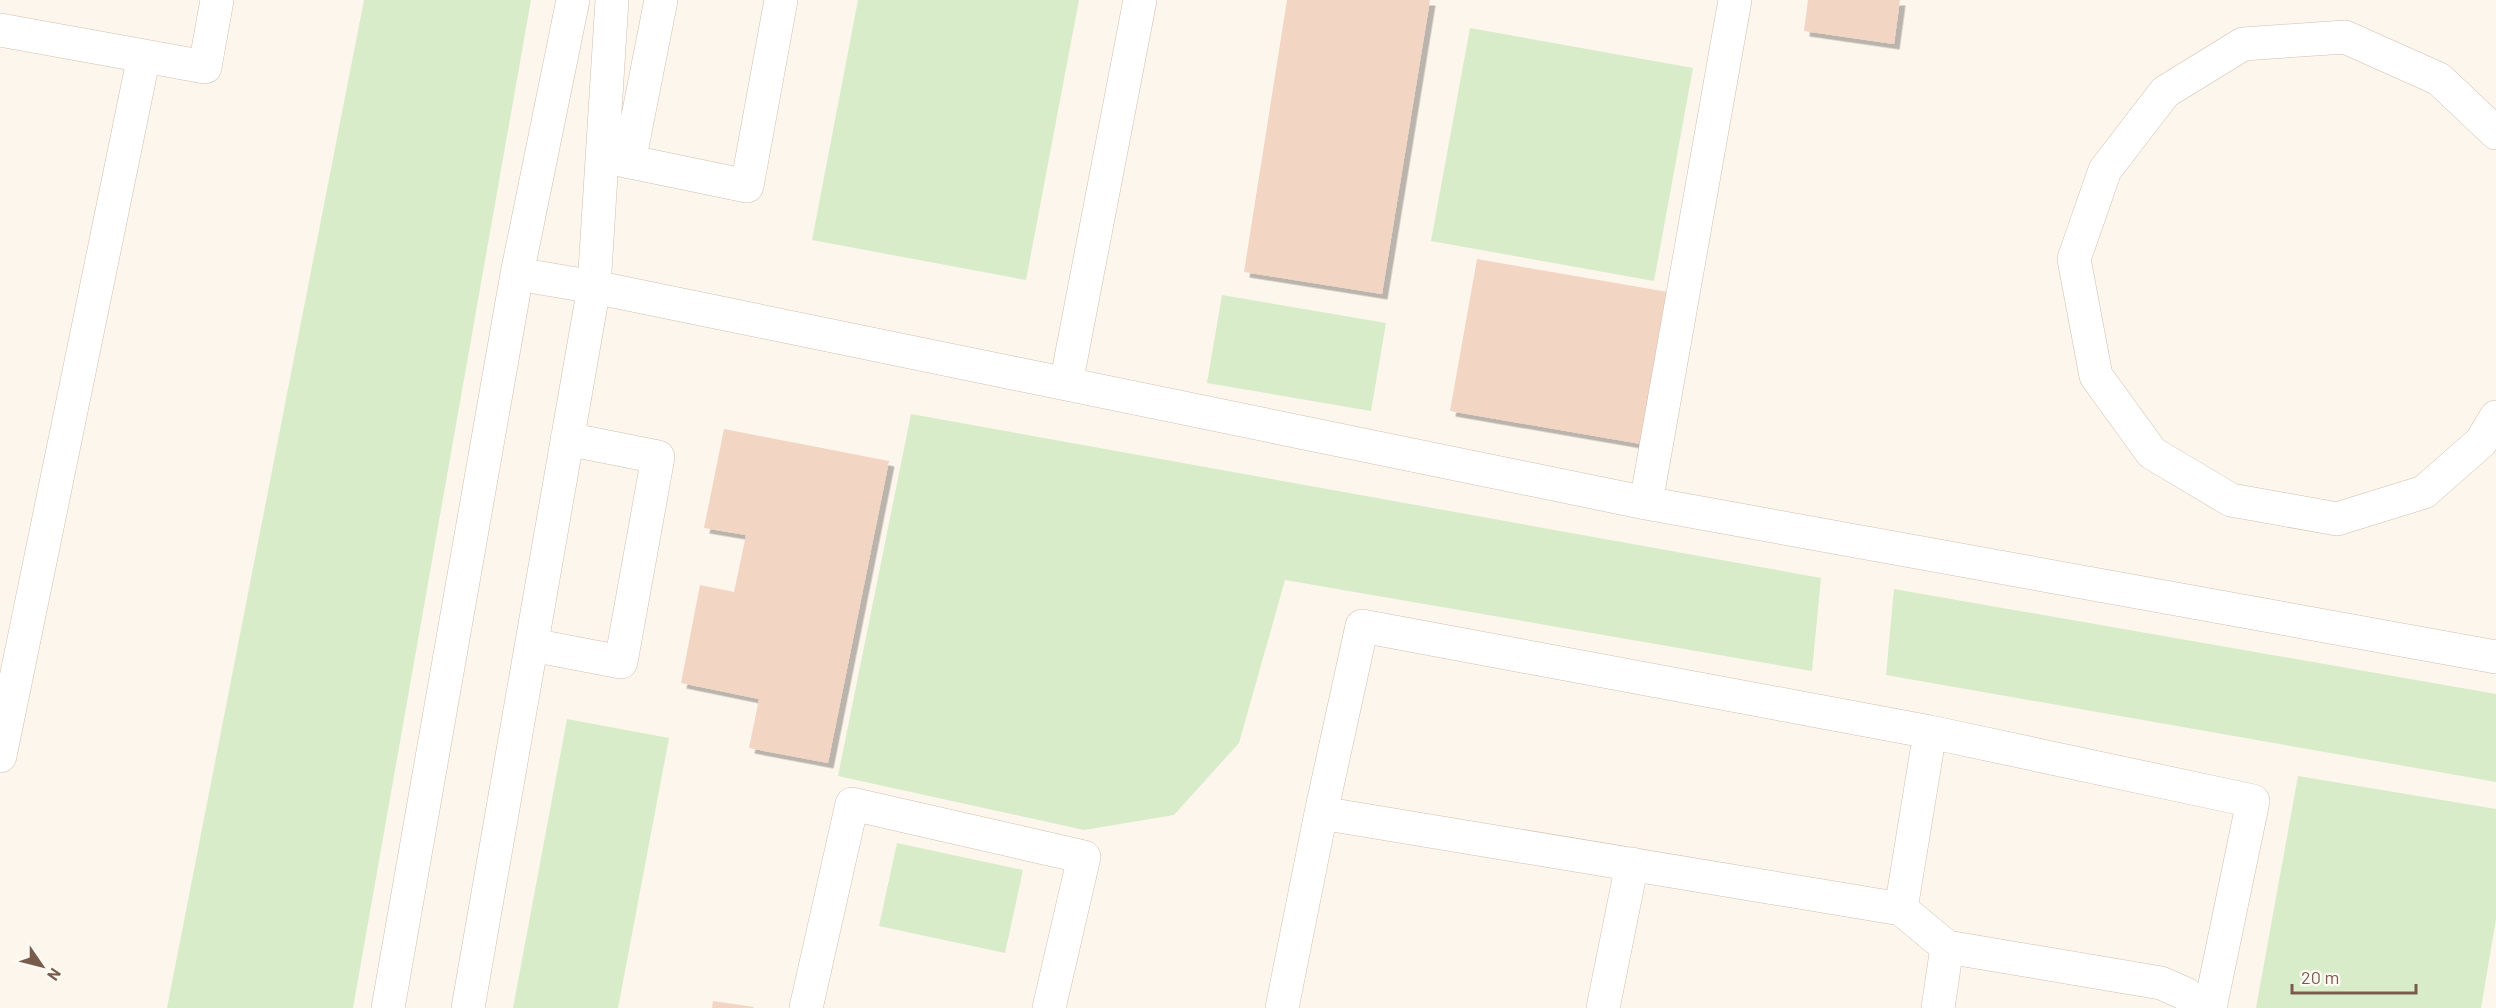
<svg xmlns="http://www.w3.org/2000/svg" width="2496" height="1008" viewBox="0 0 2496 1008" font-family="Barlow,sans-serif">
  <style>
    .green { fill: #d8ecc9 }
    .building { fill: #f3d5c3; filter: url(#shadow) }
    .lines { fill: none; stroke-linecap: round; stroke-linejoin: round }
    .minor-casing { stroke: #d1beb0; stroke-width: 34 }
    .minor { stroke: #fff; stroke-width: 33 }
  </style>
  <defs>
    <filter id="shadow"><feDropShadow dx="5.5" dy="5.5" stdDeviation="0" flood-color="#0004"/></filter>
  </defs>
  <rect width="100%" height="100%" fill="#fdf6ec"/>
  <path class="green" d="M 364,0 L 531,0 L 353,1008 L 167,1008 Z
    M 858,0 L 1079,0 L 1026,280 L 812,240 Z
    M 1470,28 L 1693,68 L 1654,281 L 1431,241 Z
    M 1222,295 L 1386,323 L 1371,411 L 1207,383 Z
    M 911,414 L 1821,578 L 1812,671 L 1285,580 L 1239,743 L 1174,815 L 1084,830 L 838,776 Z
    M 1894,589 L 2496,694 L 2496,782 L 1886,675 Z
    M 567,719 L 669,738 L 618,1008 L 513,1008 Z
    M 2298,776 L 2496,809 L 2496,919 L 2481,1008 L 2256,1008 Z
    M 897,843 L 1023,870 L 1005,953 L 879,926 Z"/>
  <path class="building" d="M 1287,0 L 1430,0 L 1382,294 L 1244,272 Z
    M 1808,0 L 1900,0 L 1894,44 L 1804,31 Z
    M 1477,259 L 1668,292 L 1641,444 L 1450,411 Z
    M 724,429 L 889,461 L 828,763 L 749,748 L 759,699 L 681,683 L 700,585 L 734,592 L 746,535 L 704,528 Z
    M 713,1001 L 754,1007 L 753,1008 L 712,1008 Z"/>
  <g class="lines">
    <g class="minor-casing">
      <path id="minor" d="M 0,30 L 205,67 L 217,0
        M 2496,133 L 2439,79 L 2345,37 L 2243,44 L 2165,92 L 2105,170 L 2074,259 L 2096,376 L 2152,453 L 2231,500 L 2337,519 L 2424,492 L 2481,442 L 2496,417
        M 602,156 L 747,186 L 781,0
        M 629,162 L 661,0
        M 517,274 L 594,287 L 1646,503 L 2496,657
        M 1066,384 L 1140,0
        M 1646,503 L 1735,0
        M 532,645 L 621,662 L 658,457 L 567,439
        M 0,756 L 144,56
        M 1321,813 L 1901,909
        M 388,1008 L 517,274 L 573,0
        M 468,1008 L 594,287 L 612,0
        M 806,1008 L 852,804 L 1084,857 L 1049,1008
        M 1282,1008 L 1321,813 L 1362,626 L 1930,732
        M 1603,1008 L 1632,864
        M 1938,1008 L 1947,947
        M 2198,1008 L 2186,994 L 2161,983 L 1947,947 L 1901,909 L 1930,732 L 2253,801 L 2210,1008"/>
    </g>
    <use href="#minor" class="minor"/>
  </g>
  <g transform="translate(42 966) rotate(125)" stroke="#fffaf3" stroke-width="4.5" paint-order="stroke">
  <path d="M0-4.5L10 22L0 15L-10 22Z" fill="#7a5c4d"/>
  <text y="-9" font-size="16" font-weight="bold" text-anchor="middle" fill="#7a5c4d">N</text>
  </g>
  <path d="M2292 984v9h124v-9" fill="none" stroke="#7a5c4d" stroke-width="3"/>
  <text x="2301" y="984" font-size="18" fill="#7a5c4d" stroke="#fffaf3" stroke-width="4.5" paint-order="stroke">20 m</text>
</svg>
